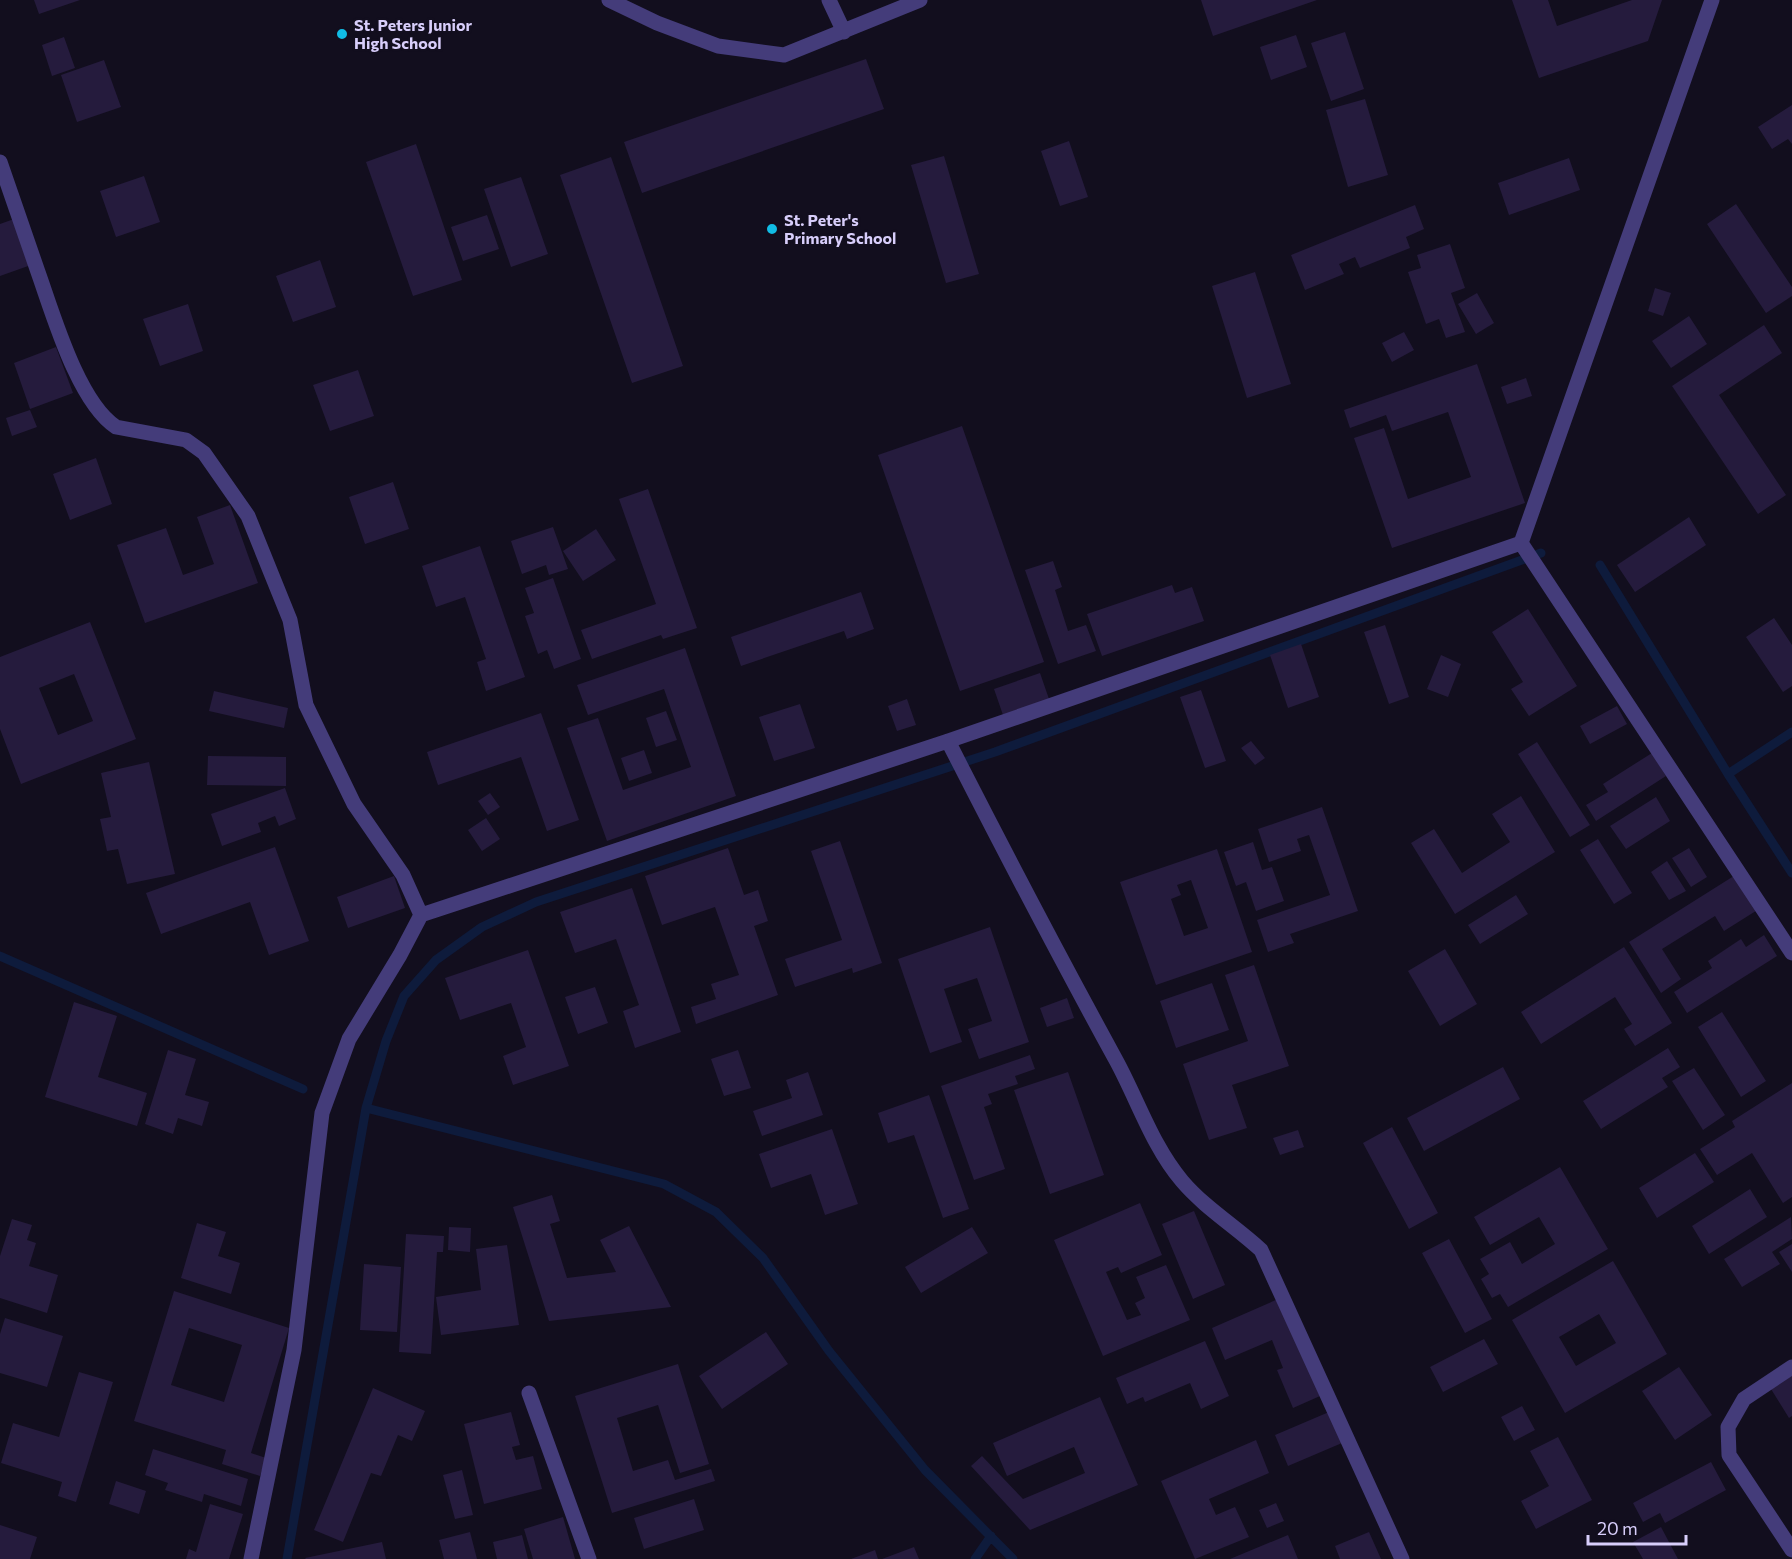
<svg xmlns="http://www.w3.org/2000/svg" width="1792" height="1559" viewBox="0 0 1792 1559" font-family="Commissioner,sans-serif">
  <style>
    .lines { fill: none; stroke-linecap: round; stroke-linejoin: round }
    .stream { stroke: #0e1b3c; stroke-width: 9 }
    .building { fill: #251b3d; fill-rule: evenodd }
    .minor { stroke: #443c7a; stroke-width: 15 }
    .poi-dot { fill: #11bce5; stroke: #120e1e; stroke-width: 2 }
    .labels { text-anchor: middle; stroke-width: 5; stroke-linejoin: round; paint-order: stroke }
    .poi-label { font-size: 16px; font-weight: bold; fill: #d8cefb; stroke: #120e1e; text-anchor: start }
  </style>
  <rect width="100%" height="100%" fill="#120e1e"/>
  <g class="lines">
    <path class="stream" d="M 1600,565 L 1728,774 L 1792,873
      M 1728,774 L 1792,732
      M 0,956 L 303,1089
      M 366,1108 L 664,1184 L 716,1212 L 763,1258 L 829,1351 L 925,1470 L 1013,1559
      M 287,1559 L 366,1108 L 386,1041 L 404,996 L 436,960 L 482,927 L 536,902 L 995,752 L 1541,553
      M 975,1559 L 991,1536"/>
  </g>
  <path class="building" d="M 34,0 L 80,0 L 39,14 Z
    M 1201,0 L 1317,0 L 1213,36 Z
    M 1512,0 L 1548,0 L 1557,26 L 1632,0 L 1662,0 L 1648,41 L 1539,78 Z
    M 1345,32 L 1364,89 L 1331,101 L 1311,43 Z
    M 1296,35 L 1307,67 L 1271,80 L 1260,47 Z
    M 64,37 L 75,68 L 52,76 L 42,45 Z
    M 866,59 L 884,109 L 642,193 L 624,142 Z
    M 104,60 L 121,107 L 77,122 L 61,75 Z
    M 1365,99 L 1388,175 L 1348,187 L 1326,110 Z
    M 1792,105 L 1792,144 L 1788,139 L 1772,149 L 1758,127 Z
    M 1069,141 L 1088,197 L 1060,206 L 1041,151 Z
    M 416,144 L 462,280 L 413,296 L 366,162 Z
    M 944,156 L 979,274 L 946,283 L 911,165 Z
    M 611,157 L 683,366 L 632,383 L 560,175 Z
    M 1569,158 L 1580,190 L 1509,215 L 1498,183 Z
    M 144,176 L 160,222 L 116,237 L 100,191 Z
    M 521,177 L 548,254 L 511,267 L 484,189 Z
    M 1736,204 L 1792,287 L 1792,296 L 1766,313 L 1707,224 Z
    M 1415,205 L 1424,229 L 1406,237 L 1410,248 L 1360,268 L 1355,257 L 1339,264 L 1344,274 L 1305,290 L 1291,255 Z
    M 487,215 L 499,249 L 463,261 L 451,227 Z
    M 14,219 L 31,265 L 0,276 L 0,224 Z
    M 1450,244 L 1465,288 L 1451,293 L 1465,332 L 1446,338 L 1439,319 L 1426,324 L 1408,272 L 1421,268 L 1417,255 Z
    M 320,260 L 336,307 L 293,322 L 276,276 Z
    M 1255,272 L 1291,384 L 1247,398 L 1212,286 Z
    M 1655,288 L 1671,293 L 1663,316 L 1648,311 Z
    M 1477,293 L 1494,323 L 1476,334 L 1458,304 Z
    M 188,304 L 203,351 L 160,366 L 143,319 Z
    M 1689,316 L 1707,344 L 1671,368 L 1652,341 Z
    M 1764,325 L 1782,353 L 1719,395 L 1786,495 L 1758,514 L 1672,386 Z
    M 1404,332 L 1414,350 L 1392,362 L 1382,343 Z
    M 56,347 L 73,393 L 30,409 L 14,363 Z
    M 1477,364 L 1525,503 L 1392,548 L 1354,438 L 1384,428 L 1408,499 L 1471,477 L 1448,412 L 1392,431 L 1386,415 L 1350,428 L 1344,410 Z
    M 358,370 L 374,416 L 330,431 L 313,385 Z
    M 1526,378 L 1532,396 L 1507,404 L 1501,387 Z
    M 30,410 L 37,427 L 12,436 L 6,418 Z
    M 962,426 L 1044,662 L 960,691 L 878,455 Z
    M 96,458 L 112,504 L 70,520 L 53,474 Z
    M 393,482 L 409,529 L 365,544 L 349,497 Z
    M 648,489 L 697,628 L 663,639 L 661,635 L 592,659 L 581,630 L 656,604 L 619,499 Z
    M 230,505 L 258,583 L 145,623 L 117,545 L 166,528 L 183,575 L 214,564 L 197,517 Z
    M 1689,517 L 1706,545 L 1635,592 L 1617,565 Z
    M 553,527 L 568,569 L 549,575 L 546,565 L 522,574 L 511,541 Z
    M 596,529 L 616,560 L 583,581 L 563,551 Z
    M 480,546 L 525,677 L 486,691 L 477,662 L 486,659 L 465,597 L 436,607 L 422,566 Z
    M 1053,561 L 1062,587 L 1055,590 L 1068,631 L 1086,625 L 1096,651 L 1058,664 L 1025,570 Z
    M 553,578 L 581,659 L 554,669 L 547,650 L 538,654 L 525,616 L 534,613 L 525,588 Z
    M 1172,585 L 1175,593 L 1192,587 L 1204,621 L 1102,656 L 1087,614 Z
    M 861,592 L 874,629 L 847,639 L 844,631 L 741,666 L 731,637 Z
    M 1528,609 L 1577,686 L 1529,716 L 1511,689 L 1523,682 L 1492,632 Z
    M 1774,618 L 1792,645 L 1792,686 L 1783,692 L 1746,637 Z
    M 90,622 L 136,739 L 21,784 L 0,729 L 0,657 ZM 74,674 L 93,721 L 58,735 L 39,688 Z
    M 1385,625 L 1409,697 L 1389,704 L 1364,632 Z
    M 1301,644 L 1319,697 L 1288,708 L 1270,655 Z
    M 685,648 L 736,796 L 607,841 L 567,728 L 598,718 L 623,790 L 691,767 L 664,689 L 588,715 L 577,685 Z
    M 1441,655 L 1461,664 L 1448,697 L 1427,689 Z
    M 1040,673 L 1049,699 L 1003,715 L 994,689 Z
    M 1201,690 L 1226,761 L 1205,768 L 1180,697 Z
    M 214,691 L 288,708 L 284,728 L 209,711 Z
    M 907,699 L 916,725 L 897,731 L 888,706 Z
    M 800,704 L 815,748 L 774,761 L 759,717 Z
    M 1617,706 L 1627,724 L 1590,744 L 1580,726 Z
    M 666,711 L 677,740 L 656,747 L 646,718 Z
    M 541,713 L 579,820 L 547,831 L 521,757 L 438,785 L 427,752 Z
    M 1251,741 L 1265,758 L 1255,765 L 1241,748 Z
    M 1537,742 L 1590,825 L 1570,837 L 1518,754 Z
    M 644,750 L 652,773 L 629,781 L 621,758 Z
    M 1652,753 L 1666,776 L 1596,821 L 1586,805 L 1608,792 L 1603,784 Z
    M 208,756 L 286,757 L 286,786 L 207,785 Z
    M 149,762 L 175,874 L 127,884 L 118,849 L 107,851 L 100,819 L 111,817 L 101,773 Z
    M 285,788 L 296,819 L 279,826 L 275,816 L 258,823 L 261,832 L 222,846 L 211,814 Z
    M 490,793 L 500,807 L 488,815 L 478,801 Z
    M 1521,796 L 1555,852 L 1455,914 L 1411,843 L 1434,829 L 1462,873 L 1510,842 L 1492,814 Z
    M 1656,797 L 1670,821 L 1626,849 L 1610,826 Z
    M 1322,807 L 1358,911 L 1290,934 L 1294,943 L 1268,952 L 1257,920 L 1330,895 L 1309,835 L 1297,839 L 1301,851 L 1269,862 L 1258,829 Z
    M 486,818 L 500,839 L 482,851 L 468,830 Z
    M 1598,839 L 1632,893 L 1614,904 L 1580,850 Z
    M 840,841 L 882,963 L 853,973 L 852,968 L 795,987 L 785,959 L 842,940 L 811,851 Z
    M 1253,842 L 1262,870 L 1272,867 L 1284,901 L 1256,911 L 1246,882 L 1236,886 L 1224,852 Z
    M 275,847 L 309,941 L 269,955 L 250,902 L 161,934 L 146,893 Z
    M 728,848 L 744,895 L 758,890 L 768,921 L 754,926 L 778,995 L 696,1024 L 691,1007 L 716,999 L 711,984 L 739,975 L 715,907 L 662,925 L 645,876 Z
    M 1689,848 L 1707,877 L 1691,887 L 1672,858 Z
    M 1217,849 L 1252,952 L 1156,985 L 1120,882 ZM 1191,880 L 1208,928 L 1184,936 L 1171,899 L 1181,895 L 1177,885 Z
    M 1667,861 L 1686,891 L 1669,900 L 1651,872 Z
    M 1737,874 L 1759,909 L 1724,931 L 1715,916 L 1662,949 L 1681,979 L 1661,993 L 1629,942 Z
    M 394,876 L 405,908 L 348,928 L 337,897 Z
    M 632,888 L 681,1032 L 635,1048 L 623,1011 L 639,1005 L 616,939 L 575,953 L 560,912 Z
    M 1516,895 L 1528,914 L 1480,944 L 1468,925 Z
    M 990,927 L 1029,1042 L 979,1059 L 968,1029 L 992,1021 L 977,978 L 944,989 L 962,1042 L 930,1053 L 898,959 Z
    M 1764,935 L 1777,956 L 1687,1013 L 1674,992 L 1712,968 L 1708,961 L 1741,939 L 1746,947 Z
    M 1624,947 L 1672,1023 L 1635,1046 L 1624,1029 L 1632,1024 L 1615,997 L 1541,1044 L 1521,1012 Z
    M 1445,949 L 1477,1004 L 1440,1026 L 1408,971 Z
    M 528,950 L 569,1066 L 513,1085 L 503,1056 L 526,1047 L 511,1003 L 460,1020 L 445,978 Z
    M 1254,965 L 1289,1066 L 1232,1085 L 1247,1128 L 1209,1140 L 1183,1064 L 1248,1041 L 1225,975 Z
    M 1212,983 L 1229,1030 L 1176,1048 L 1160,1001 Z
    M 595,987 L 608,1023 L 578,1034 L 565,997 Z
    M 1067,998 L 1074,1018 L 1047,1027 L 1040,1008 Z
    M 74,1002 L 117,1016 L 98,1077 L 147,1093 L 137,1126 L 45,1097 Z
    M 1722,1012 L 1766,1081 L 1741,1097 L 1698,1027 Z
    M 1668,1048 L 1680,1067 L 1662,1078 L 1668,1087 L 1601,1129 L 1583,1101 Z
    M 168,1050 L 196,1059 L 185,1095 L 209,1102 L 202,1126 L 178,1118 L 173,1134 L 145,1124 Z
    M 738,1050 L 751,1088 L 724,1096 L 711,1059 Z
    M 1030,1055 L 1035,1069 L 1015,1076 L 1018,1084 L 988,1094 L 992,1104 L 984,1107 L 1005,1169 L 974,1180 L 941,1086 Z
    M 1503,1067 L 1520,1099 L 1424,1151 L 1407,1118 Z
    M 1694,1068 L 1725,1115 L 1703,1130 L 1672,1081 Z
    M 808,1072 L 823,1115 L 762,1136 L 753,1111 L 792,1098 L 786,1080 Z
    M 1068,1072 L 1104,1175 L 1050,1194 L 1014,1090 Z
    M 1792,1083 L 1792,1197 L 1783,1203 L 1752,1153 L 1717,1175 L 1700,1149 L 1735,1127 L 1732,1121 Z
    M 929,1095 L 969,1209 L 943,1218 L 914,1135 L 888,1143 L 878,1113 Z
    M 1392,1127 L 1438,1213 L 1409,1229 L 1363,1143 Z
    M 832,1129 L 858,1204 L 825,1215 L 811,1174 L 771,1188 L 759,1154 Z
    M 1298,1130 L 1304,1147 L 1280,1155 L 1273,1138 Z
    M 1695,1153 L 1714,1182 L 1657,1218 L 1639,1188 Z
    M 1560,1167 L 1608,1249 L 1508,1307 L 1500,1294 L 1492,1298 L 1481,1279 L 1489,1274 L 1480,1259 L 1510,1242 L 1522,1264 L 1555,1244 L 1539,1217 L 1490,1245 L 1474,1217 Z
    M 1750,1189 L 1767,1217 L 1709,1254 L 1692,1226 Z
    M 552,1195 L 560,1221 L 550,1224 L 567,1278 L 616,1272 L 600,1240 L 629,1226 L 671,1307 L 549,1321 L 513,1207 Z
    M 1140,1203 L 1162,1255 L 1121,1273 L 1118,1267 L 1106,1272 L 1127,1320 L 1141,1315 L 1135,1303 L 1145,1298 L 1136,1277 L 1166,1265 L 1190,1320 L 1103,1356 L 1054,1240 Z
    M 1194,1211 L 1225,1285 L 1193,1299 L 1162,1224 Z
    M 1791,1217 L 1792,1239 L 1772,1252 L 1780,1264 L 1742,1287 L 1724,1259 Z
    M 12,1219 L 32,1225 L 27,1240 L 36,1243 L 29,1266 L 58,1275 L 47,1313 L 0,1298 L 0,1256 Z
    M 197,1223 L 226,1232 L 218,1256 L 240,1263 L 231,1294 L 181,1278 Z
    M 449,1227 L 471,1228 L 470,1252 L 448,1250 Z
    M 972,1227 L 988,1253 L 921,1293 L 905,1267 Z
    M 406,1234 L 444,1236 L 443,1252 L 437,1252 L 431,1354 L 399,1352 Z
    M 1449,1239 L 1492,1319 L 1465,1333 L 1422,1253 Z
    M 1792,1244 L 1792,1272 L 1779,1252 Z
    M 507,1245 L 519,1325 L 441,1335 L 436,1297 L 481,1290 L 476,1249 Z
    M 1613,1261 L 1667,1354 L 1565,1413 L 1512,1320 ZM 1599,1314 L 1616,1343 L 1576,1366 L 1559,1337 Z
    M 364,1264 L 401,1267 L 397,1332 L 360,1330 Z
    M 174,1291 L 289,1328 L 251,1453 L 266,1458 L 260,1476 L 222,1464 L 226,1450 L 134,1421 ZM 189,1328 L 242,1345 L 224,1402 L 171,1385 Z
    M 1278,1299 L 1320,1396 L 1293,1408 L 1277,1370 L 1283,1368 L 1272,1340 L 1225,1360 L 1212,1328 Z
    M 5,1318 L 63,1336 L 47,1387 L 0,1373 L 0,1334 Z
    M 766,1332 L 788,1364 L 722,1409 L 699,1376 Z
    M 1484,1339 L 1498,1364 L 1443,1392 L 1430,1367 Z
    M 1205,1341 L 1229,1396 L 1201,1409 L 1190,1383 L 1145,1402 L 1143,1397 L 1127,1404 L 1116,1378 Z
    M 678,1364 L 709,1464 L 680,1473 L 658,1405 L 617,1418 L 633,1471 L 668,1460 L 675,1480 L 711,1469 L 715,1481 L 612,1513 L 575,1396 Z
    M 1679,1367 L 1712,1415 L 1675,1440 L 1642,1391 Z
    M 79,1372 L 113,1382 L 76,1502 L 58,1496 L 62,1482 L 1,1463 L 13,1423 L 59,1437 Z
    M 1792,1375 L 1792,1416 L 1789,1418 L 1771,1389 Z
    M 373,1388 L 425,1411 L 412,1441 L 398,1435 L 381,1476 L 371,1473 L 343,1542 L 314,1530 Z
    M 1100,1397 L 1138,1485 L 1030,1530 L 971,1466 L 982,1456 L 1023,1499 L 1085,1473 L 1074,1447 L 1007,1476 L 993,1443 Z
    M 1522,1406 L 1535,1430 L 1514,1441 L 1501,1417 Z
    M 511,1412 L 520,1445 L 512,1447 L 516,1460 L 533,1456 L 542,1489 L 484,1504 L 464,1424 Z
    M 1329,1412 L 1342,1443 L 1288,1466 L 1275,1435 Z
    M 1558,1437 L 1592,1500 L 1536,1529 L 1521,1501 L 1549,1486 L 1530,1451 Z
    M 1256,1440 L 1269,1473 L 1209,1499 L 1216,1515 L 1235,1507 L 1249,1537 L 1195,1559 L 1161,1481 Z
    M 153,1449 L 248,1479 L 241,1506 L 204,1494 L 202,1502 L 165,1490 L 168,1483 L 145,1475 Z
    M 1711,1462 L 1726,1490 L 1665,1523 L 1660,1513 L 1643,1522 L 1633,1503 Z
    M 462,1470 L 473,1515 L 455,1519 L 443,1475 Z
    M 116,1481 L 146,1491 L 139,1514 L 109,1504 Z
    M 694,1499 L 704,1530 L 644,1549 L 634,1518 Z
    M 1276,1503 L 1284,1521 L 1267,1528 L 1259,1510 Z
    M 210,1504 L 243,1514 L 229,1559 L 186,1559 L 189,1549 L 196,1552 Z
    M 563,1517 L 575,1559 L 533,1559 L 524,1529 Z
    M 0,1525 L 37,1537 L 30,1559 L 0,1559 Z
    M 1661,1527 L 1678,1559 L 1643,1559 L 1633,1542 Z
    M 470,1532 L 477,1559 L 444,1559 L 439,1540 Z
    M 1369,1532 L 1381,1559 L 1340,1559 L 1335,1546 Z
    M 522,1535 L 528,1559 L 497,1559 L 493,1542 Z
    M 1288,1535 L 1298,1559 L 1230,1559 Z
    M 382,1542 L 386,1559 L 306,1559 L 305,1558 Z
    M 914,1547 L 919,1559 L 882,1559 Z
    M 875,1550 L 878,1559 L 851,1559 Z"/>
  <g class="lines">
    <path class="minor" d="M 609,0 L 657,23 L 718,46 L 784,55 L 920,0
      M 829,0 L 844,32
      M 0,162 C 13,199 25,235 38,272 C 53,314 78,402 116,427 L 186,440 L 204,453 L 248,516 L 290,620 L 306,705 L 354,804 L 403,875 L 421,915 L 400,955 L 349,1039 L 322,1113 L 294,1350 L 251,1559
      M 1521,543 L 1712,0
      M 1521,543 L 1792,953
      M 948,741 C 1003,849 1059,956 1117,1062 C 1138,1101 1153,1147 1182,1181 C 1205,1208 1235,1226 1261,1250 L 1402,1559
      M 421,915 L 948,741 L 1521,543
      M 1792,1367 L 1744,1399 L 1728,1427 L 1729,1455 L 1792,1550
      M 529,1393 L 589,1559"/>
  </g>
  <g class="poi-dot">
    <circle cx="342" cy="34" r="6"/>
    <circle cx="772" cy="229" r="6"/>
  </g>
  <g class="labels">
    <g class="poi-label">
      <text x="354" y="31">St. Peters Junior<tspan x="354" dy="18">High School</tspan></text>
      <text x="784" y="226">St. Peter's<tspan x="784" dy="18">Primary School</tspan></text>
    </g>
  </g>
  <path d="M1588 1535v9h98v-9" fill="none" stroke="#d8cefb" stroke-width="3"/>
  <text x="1597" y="1535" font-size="18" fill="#d8cefb" stroke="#120e1e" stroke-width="4.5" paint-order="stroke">20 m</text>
</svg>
